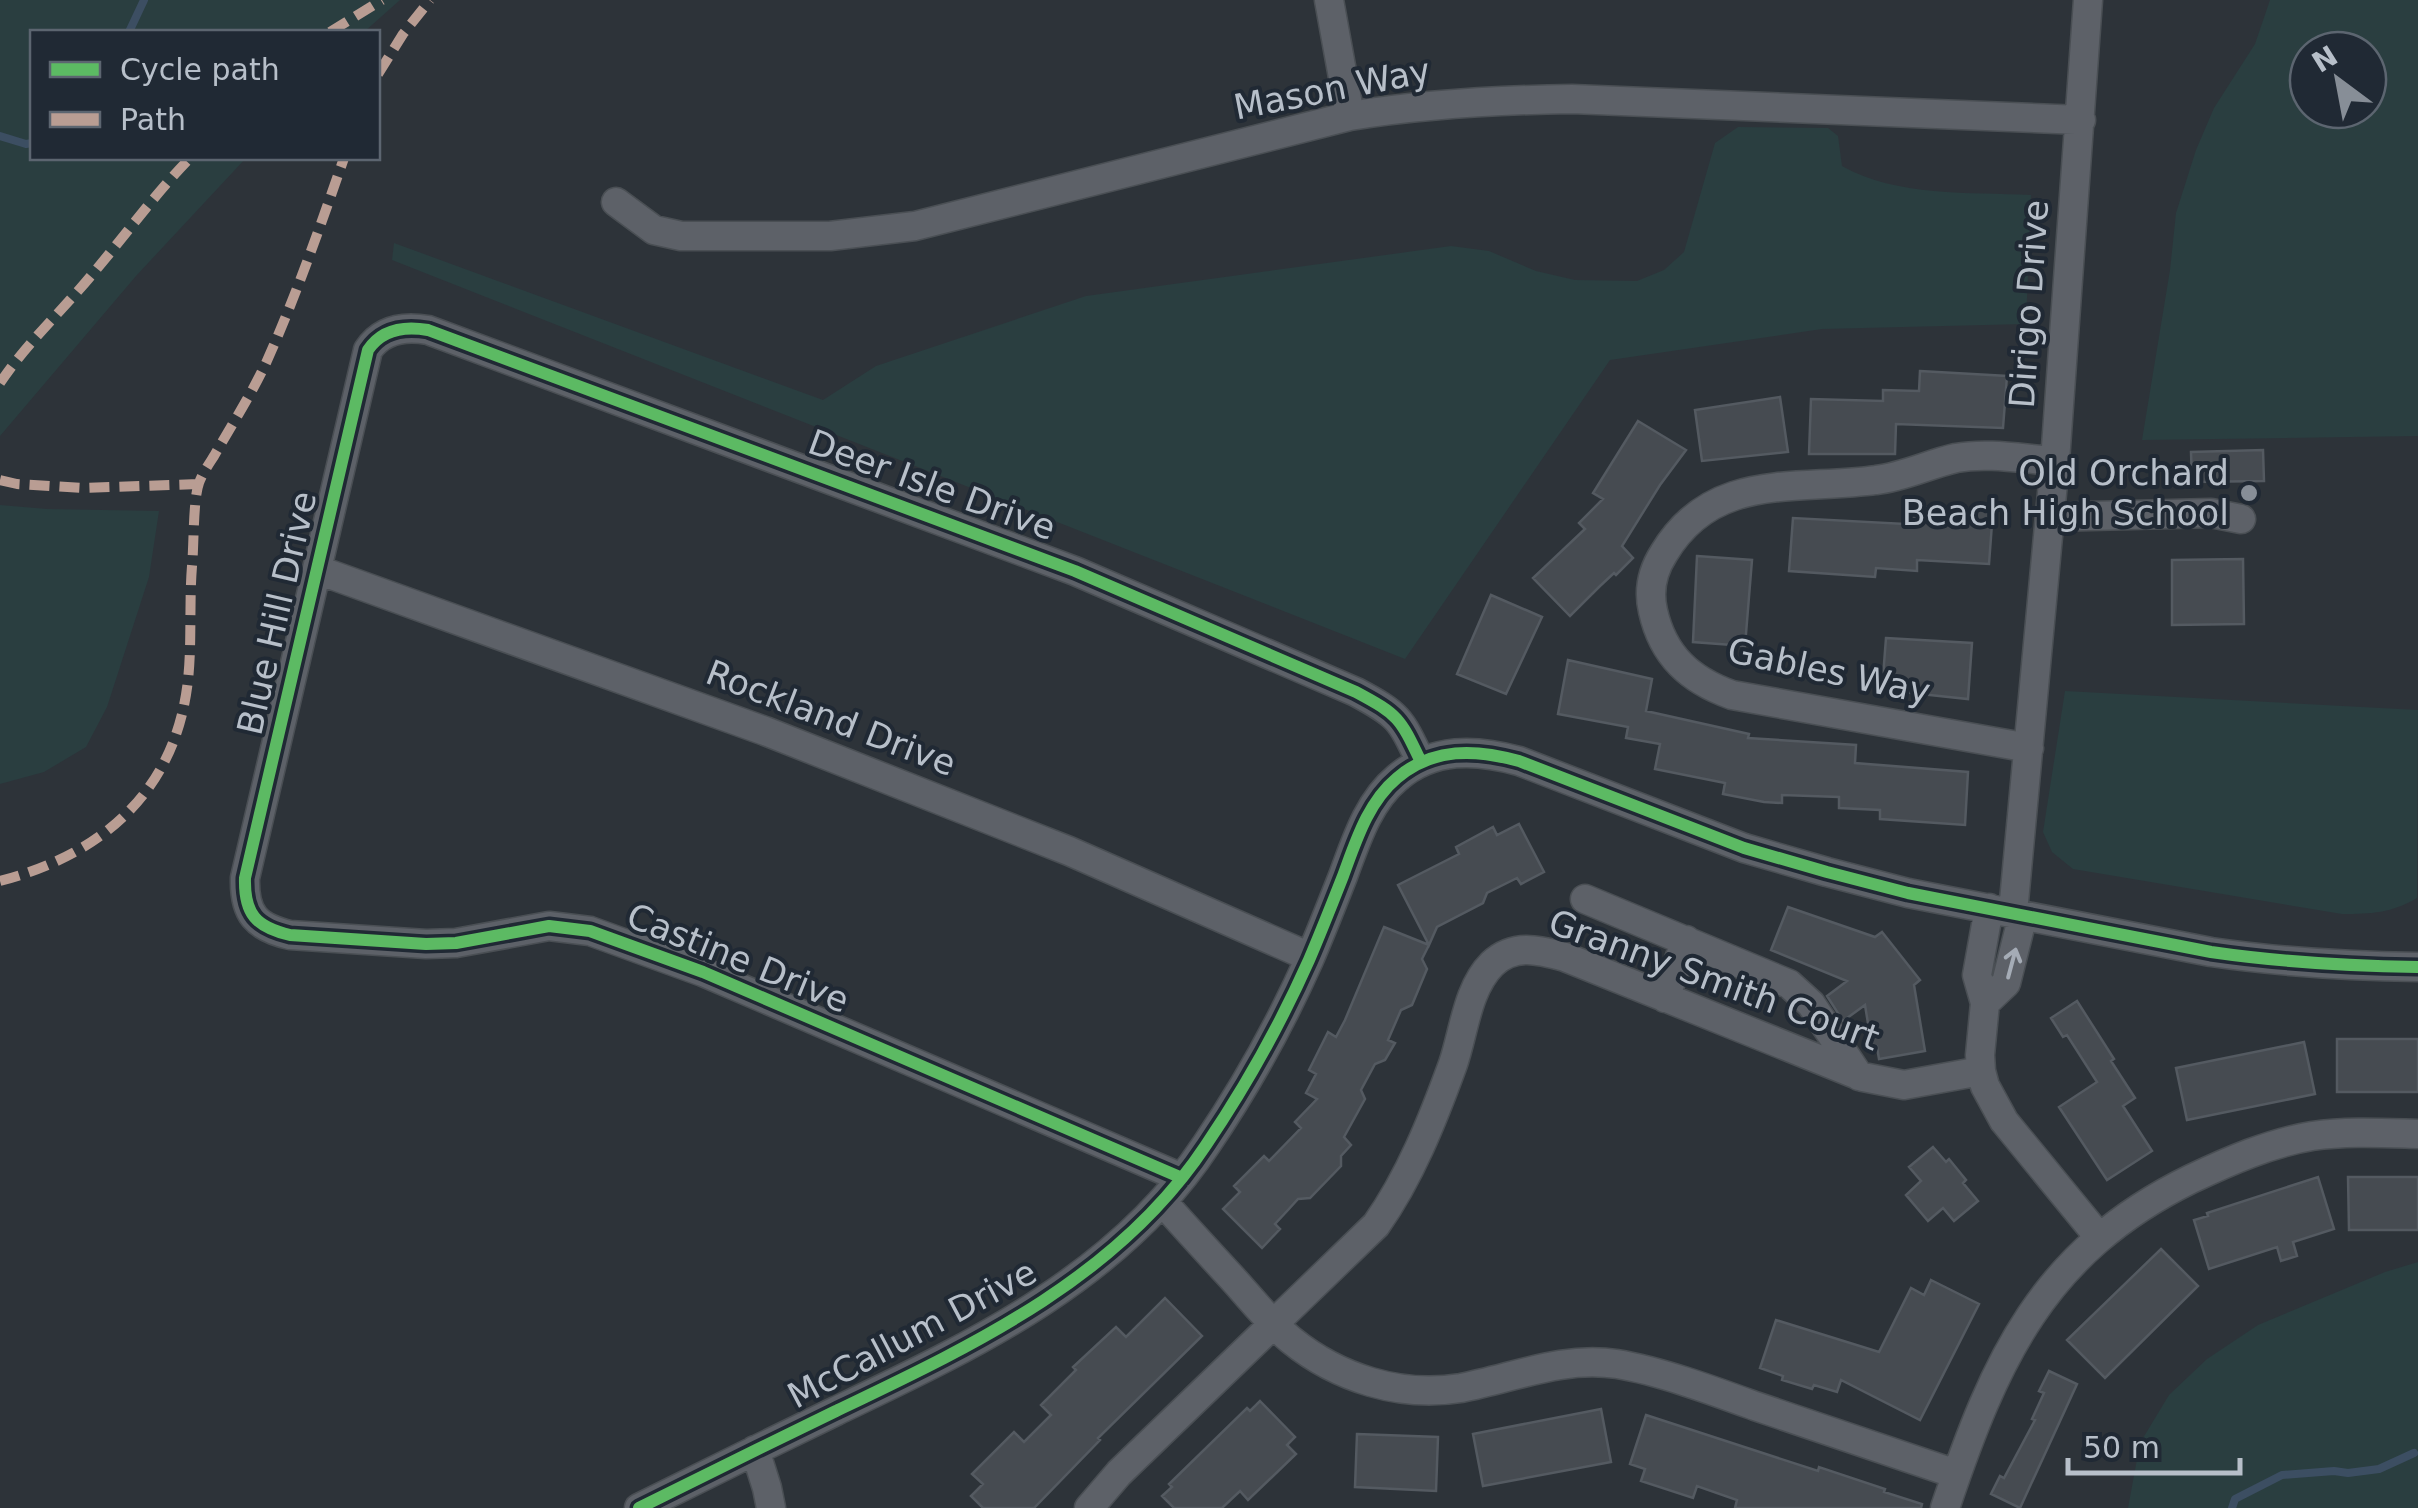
<svg xmlns="http://www.w3.org/2000/svg" width="2418" height="1508" viewBox="0 0 2418 1508" font-family="'DejaVu Sans',sans-serif">
  <style>
    .green { fill: #2a3e40; fill-rule: evenodd }
    .lines { fill: none; stroke-linecap: round; stroke-linejoin: round }
    .stream { stroke: #3c4e62; stroke-width: 8 }
    .building { fill: #464b51; stroke: #545a61; stroke-width: 2.5 }
    .minor-casing { stroke: #4a4f54; stroke-width: 31 }
    .minor { stroke: #5d6168; stroke-width: 28 }
    .quiet { stroke: #b99d93; stroke-width: 10; stroke-dasharray: 20 10; stroke-linecap: butt }
    .cycleway-casing { stroke: #202934; stroke-width: 19 }
    .cycleway { stroke: #5cba63; stroke-width: 12 }
    .oneway { stroke: #a5acb6 }
    .poi-dot { fill: #878e97; stroke: #202934; stroke-width: 4 }
    .labels { text-anchor: middle; stroke-width: 8; stroke-linejoin: round; paint-order: stroke }
    .street-label { font-size: 35px; fill: #b7bfc9; stroke: #202934 }
    .poi-label { font-size: 35px; fill: #b7bfc9; stroke: #202934; text-anchor: end }
  </style>
  <rect width="100%" height="100%" fill="#2d3339"/>
  <path class="green" d="M 0,0 L 400,0 L 364,32 L 32,32 L 32,158 L 246,158 L 136,276 L 0,436 Z
    M 2270,0 L 2418,0 L 2418,436 L 2142,440 L 2170,270 L 2176,213 L 2196,150 L 2214,108 L 2255,44 ZM 2308,50 L 2368,50 L 2368,110 L 2308,110 Z
    M 1738,127 L 1828,128 L 1838,136 L 1842,166 C 1897,197 1969,192 2031,195 L 2026,324 L 1822,329 L 1610,360 L 1405,659 L 392,260 L 394,243 L 823,400 L 876,366 L 1086,296 L 1451,246 L 1489,251 L 1536,271 L 1575,280 L 1637,281 L 1664,270 L 1684,252 L 1715,143 Z
    M 0,505 L 47,509 L 159,511 L 149,577 L 107,707 L 86,747 L 44,772 L 0,784 Z
    M 2065,691 L 2418,710 L 2417,898 C 2392,913 2371,914 2342,914 L 2073,869 L 2052,852 L 2043,832 Z
    M 2418,1262 L 2418,1508 L 2128,1508 L 2140,1443 L 2169,1395 L 2207,1359 L 2258,1325 L 2385,1272 Z"/>
  <g class="lines">
    <path class="stream" d="M 129,32 L 144,0
      M 0,136 L 26,144 L 32,143
      M 2232,1508 L 2235,1499 L 2282,1475 L 2334,1471 L 2348,1473 L 2379,1469 L 2414,1453"/>
  </g>
  <path class="building" d="M 1920,371 L 2007,376 L 2003,428 L 1896,424 L 1895,454 L 1809,454 L 1811,399 L 1883,401 L 1883,390 L 1919,391 Z
    M 1780,397 L 1788,452 L 1702,461 L 1695,410 Z
    M 1638,421 L 1686,450 L 1660,485 L 1622,546 L 1633,558 L 1616,575 L 1614,573 L 1600,586 L 1570,616 L 1533,578 L 1585,529 L 1579,523 L 1603,499 L 1593,493 Z
    M 2263,450 L 2264,481 L 2192,482 L 2191,452 Z
    M 1907,507 L 1993,510 L 1989,564 L 1917,560 L 1917,571 L 1876,568 L 1875,577 L 1789,571 L 1793,518 L 1905,524 Z
    M 1697,556 L 1752,560 L 1745,646 L 1693,642 Z
    M 2243,559 L 2244,624 L 2172,625 L 2172,560 Z
    M 1491,595 L 1542,617 L 1506,694 L 1457,674 Z
    M 1886,638 L 1972,643 L 1968,699 L 1882,690 Z
    M 1568,660 L 1652,679 L 1646,711 L 1749,734 L 1748,738 L 1856,745 L 1855,763 L 1968,772 L 1965,825 L 1880,819 L 1880,810 L 1839,808 L 1839,797 L 1782,795 L 1782,803 L 1764,802 L 1723,794 L 1725,783 L 1655,769 L 1660,744 L 1626,738 L 1628,727 L 1558,714 Z
    M 1519,824 L 1544,872 L 1521,884 L 1517,878 L 1487,893 L 1483,903 L 1437,927 L 1429,945 L 1398,885 L 1459,854 L 1456,847 L 1493,827 L 1497,835 Z
    M 1788,907 L 1875,937 L 1882,932 L 1920,980 L 1914,985 L 1925,1051 L 1879,1059 L 1877,1047 L 1872,1048 L 1865,1005 L 1843,1021 L 1827,996 L 1847,981 L 1771,950 Z
    M 1384,927 L 1429,945 L 1422,959 L 1427,969 L 1412,1005 L 1401,1010 L 1388,1040 L 1395,1043 L 1385,1060 L 1375,1064 L 1361,1090 L 1365,1099 L 1344,1137 L 1351,1145 L 1341,1156 L 1341,1166 L 1310,1198 L 1298,1199 L 1288,1210 L 1275,1224 L 1280,1229 L 1262,1248 L 1223,1209 L 1240,1192 L 1234,1186 L 1264,1156 L 1269,1161 L 1301,1128 L 1295,1122 L 1317,1099 L 1306,1093 L 1316,1074 L 1309,1070 L 1328,1032 L 1336,1037 L 1345,1020 Z
    M 2077,1001 L 2114,1059 L 2111,1061 L 2135,1098 L 2123,1106 L 2152,1151 L 2107,1180 L 2059,1107 L 2097,1082 L 2067,1035 L 2063,1037 L 2051,1018 Z
    M 2337,1039 L 2418,1039 L 2418,1092 L 2337,1092 Z
    M 2304,1042 L 2315,1094 L 2187,1120 L 2176,1068 Z
    M 1933,1147 L 1946,1162 L 1949,1159 L 1966,1180 L 1963,1183 L 1978,1201 L 1954,1221 L 1943,1208 L 1928,1221 L 1906,1195 L 1921,1181 L 1909,1167 Z
    M 2318,1177 L 2334,1229 L 2293,1242 L 2297,1256 L 2281,1261 L 2277,1247 L 2209,1269 L 2194,1220 L 2208,1216 L 2207,1213 Z
    M 2348,1177 L 2418,1177 L 2418,1230 L 2349,1230 Z
    M 2161,1249 L 2198,1286 L 2105,1378 L 2067,1340 Z
    M 1931,1280 L 1979,1304 L 1920,1420 L 1841,1380 L 1837,1392 L 1814,1385 L 1812,1389 L 1782,1380 L 1783,1376 L 1760,1368 L 1776,1320 L 1879,1352 L 1911,1288 L 1924,1295 Z
    M 1165,1298 L 1202,1336 L 1098,1438 L 1100,1440 L 1034,1508 L 983,1508 L 971,1496 L 983,1484 L 972,1474 L 1014,1432 L 1024,1442 L 1051,1415 L 1041,1405 L 1076,1370 L 1073,1367 L 1116,1327 L 1126,1337 Z
    M 2049,1371 L 2077,1384 L 2020,1508 L 1991,1494 L 2000,1476 L 2004,1478 L 2035,1420 L 2032,1419 L 2044,1393 L 2039,1391 Z
    M 1260,1401 L 1295,1437 L 1287,1445 L 1296,1454 L 1248,1500 L 1240,1491 L 1222,1508 L 1174,1508 L 1162,1496 L 1172,1487 L 1169,1484 L 1247,1408 L 1250,1411 Z
    M 1601,1409 L 1611,1462 L 1483,1486 L 1473,1434 Z
    M 1646,1415 L 1818,1471 L 1819,1467 L 1885,1489 L 1884,1492 L 1922,1504 L 1921,1508 L 1735,1508 L 1737,1500 L 1697,1486 L 1693,1498 L 1641,1481 L 1645,1469 L 1630,1464 Z
    M 1357,1434 L 1438,1437 L 1436,1491 L 1355,1487 Z"/>
  <g class="lines">
    <g class="minor-casing">
      <path id="minor" d="M 1329,0 L 1350,116
        M 616,202 L 654,230 L 681,236 L 830,236 L 915,226 L 1350,116 C 1424,104 1497,100 1572,99 L 2081,120
        M 2050,517 L 2211,513 L 2241,519
        M 318,570 L 765,731 L 1069,851 L 1310,957
        M 2029,748 L 1732,695 C 1690,680 1663,656 1653,611 C 1648,590 1653,570 1664,553 C 1713,471 1796,491 1876,480 C 1904,477 1929,464 1956,458 C 1988,452 2023,459 2055,461
        M 1585,899 L 1789,984 L 1811,1004 L 1859,1076
        M 1989,908 L 1977,975 L 1985,1003 L 1980,1055 L 1981,1071 L 1985,1086 L 2004,1121 L 2099,1237
        M 2013,912 L 2055,461 L 2088,0
        M 1665,998 L 1686,940
        M 1985,1003 L 2006,983 L 2023,915
        M 1182,1178 L 703,972 L 590,931 L 549,926 L 456,943 L 426,944 L 290,935 C 256,927 244,914 245,878 L 368,350 C 382,329 405,326 428,330 L 1075,571 L 1356,692 C 1399,715 1400,718 1421,762
        M 1162,1201 C 1185,1227 1209,1253 1233,1279 C 1252,1300 1269,1322 1291,1340 C 1338,1378 1400,1398 1461,1388 C 1514,1378 1561,1356 1617,1364 C 1660,1371 1714,1391 1755,1406 C 1822,1428 1889,1451 1956,1474
        M 755,1450 L 767,1488 L 771,1508
        M 639,1508 C 705,1475 770,1443 836,1411 C 974,1345 1119,1277 1206,1145 C 1246,1086 1280,1025 1309,960 C 1321,932 1332,904 1343,876 C 1356,841 1368,802 1397,778 C 1433,747 1476,749 1519,761 L 1744,848 L 1827,872 L 1908,893 L 2211,952 C 2280,962 2348,966 2418,967
        M 1089,1508 L 1119,1473 L 1376,1225 C 1410,1177 1433,1119 1453,1064 C 1464,1032 1467,989 1492,964 C 1514,943 1539,950 1565,957 L 1863,1077 L 1904,1085 L 1981,1071
        M 1945,1508 C 1995,1360 2042,1252 2191,1179 C 2229,1161 2270,1143 2312,1136 C 2347,1131 2383,1133 2418,1134"/>
    </g>
    <use href="#minor" class="minor"/>
    <path class="quiet" d="M 330,32 L 382,0
      M 378,74 L 403,34 L 430,0
      M 0,383 C 26,344 60,313 90,277 C 124,237 154,195 190,158
      M 0,480 L 17,484 L 83,488 L 198,484
      M 0,881 C 104,854 176,790 188,680 C 192,642 189,604 192,566 C 194,546 193,499 199,483 C 202,474 209,464 214,456 C 231,426 251,395 266,363 C 296,296 320,227 344,158"/>
    <g class="cycleway-casing">
      <path id="cycleway" d="M 1182,1178 L 703,972 L 590,931 L 549,926 L 456,943 L 426,944 L 290,935 C 256,927 244,914 245,878 L 368,350 C 382,329 405,326 428,330 L 1075,571 L 1356,692 C 1399,715 1400,718 1421,762
        M 639,1508 C 705,1475 770,1443 836,1411 C 974,1345 1119,1277 1206,1145 C 1246,1086 1280,1025 1309,960 C 1321,932 1332,904 1343,876 C 1356,841 1368,802 1397,778 C 1433,747 1476,749 1519,761 L 1744,848 L 1827,872 L 1908,893 L 2211,952 C 2280,962 2348,966 2418,967"/>
    </g>
    <use href="#cycleway" class="cycleway"/>
  </g>
  <defs><path id="oneway-shaft" d="M-6 0H5M1.5-3L5.5 0L1.5 3" fill="none" stroke-width="1.6" stroke-linecap="round" stroke-linejoin="round" transform="scale(2.5)"/></defs>
  <use class="oneway" href="#oneway-shaft" transform="translate(2012 963) rotate(-75)"/>
  <circle class="poi-dot" cx="2249" cy="493" r="10"/>
  <g class="labels">
    <g class="street-label">
      <text transform="translate(1332 89) rotate(-11)" y="12">Mason Way</text>
      <text transform="translate(2029 304) rotate(-86)" y="12">Dirigo Drive</text>
      <text transform="translate(932 485) rotate(20)" y="12">Deer Isle Drive</text>
      <text transform="translate(277 613) rotate(-77)" y="12">Blue Hill Drive</text>
      <text transform="translate(1829 671) rotate(12)" y="12">Gables Way</text>
      <text transform="translate(831 718) rotate(21)" y="12">Rockland Drive</text>
      <text transform="translate(738 958) rotate(22)" y="12">Castine Drive</text>
      <text transform="translate(1714 980) rotate(20)" y="12">Granny Smith Court</text>
      <text transform="translate(912 1334) rotate(-28)" y="12">McCallum Drive</text>
    </g>
    <g class="poi-label">
      <text x="2229" y="485">Old Orchard<tspan x="2229" dy="40">Beach High School</tspan></text>
    </g>
  </g>
  <rect x="30" y="30" width="350" height="130" fill="#202934" stroke="#5c6570" stroke-width="2.5"/>
  <rect x="50" y="62" width="50" height="15" fill="#5cba63" stroke="#5c6570" stroke-width="2.5"/>
  <text x="120" y="80" font-size="30" fill="#b7bfc9">Cycle path</text>
  <rect x="50" y="112" width="50" height="15" fill="#b99d93" stroke="#5c6570" stroke-width="2.5"/>
  <text x="120" y="130" font-size="30" fill="#b7bfc9">Path</text>
  <g transform="translate(2338 80) rotate(328)"><circle r="48" fill="#202934" stroke="#5c6570" stroke-width="2.5"/>
  <path d="M0-8L18 38L0 25L-18 38Z" fill="#878e97"/>
  <text y="-15" font-size="28" font-weight="bold" text-anchor="middle" fill="#b7bfc9">N</text>
  </g>
  <path d="M2068 1458v15h172v-15" fill="none" stroke="#b7bfc9" stroke-width="5"/>
  <text x="2083" y="1458" font-size="30" fill="#b7bfc9" stroke="#202934" stroke-width="8" paint-order="stroke">50 m</text>
</svg>
